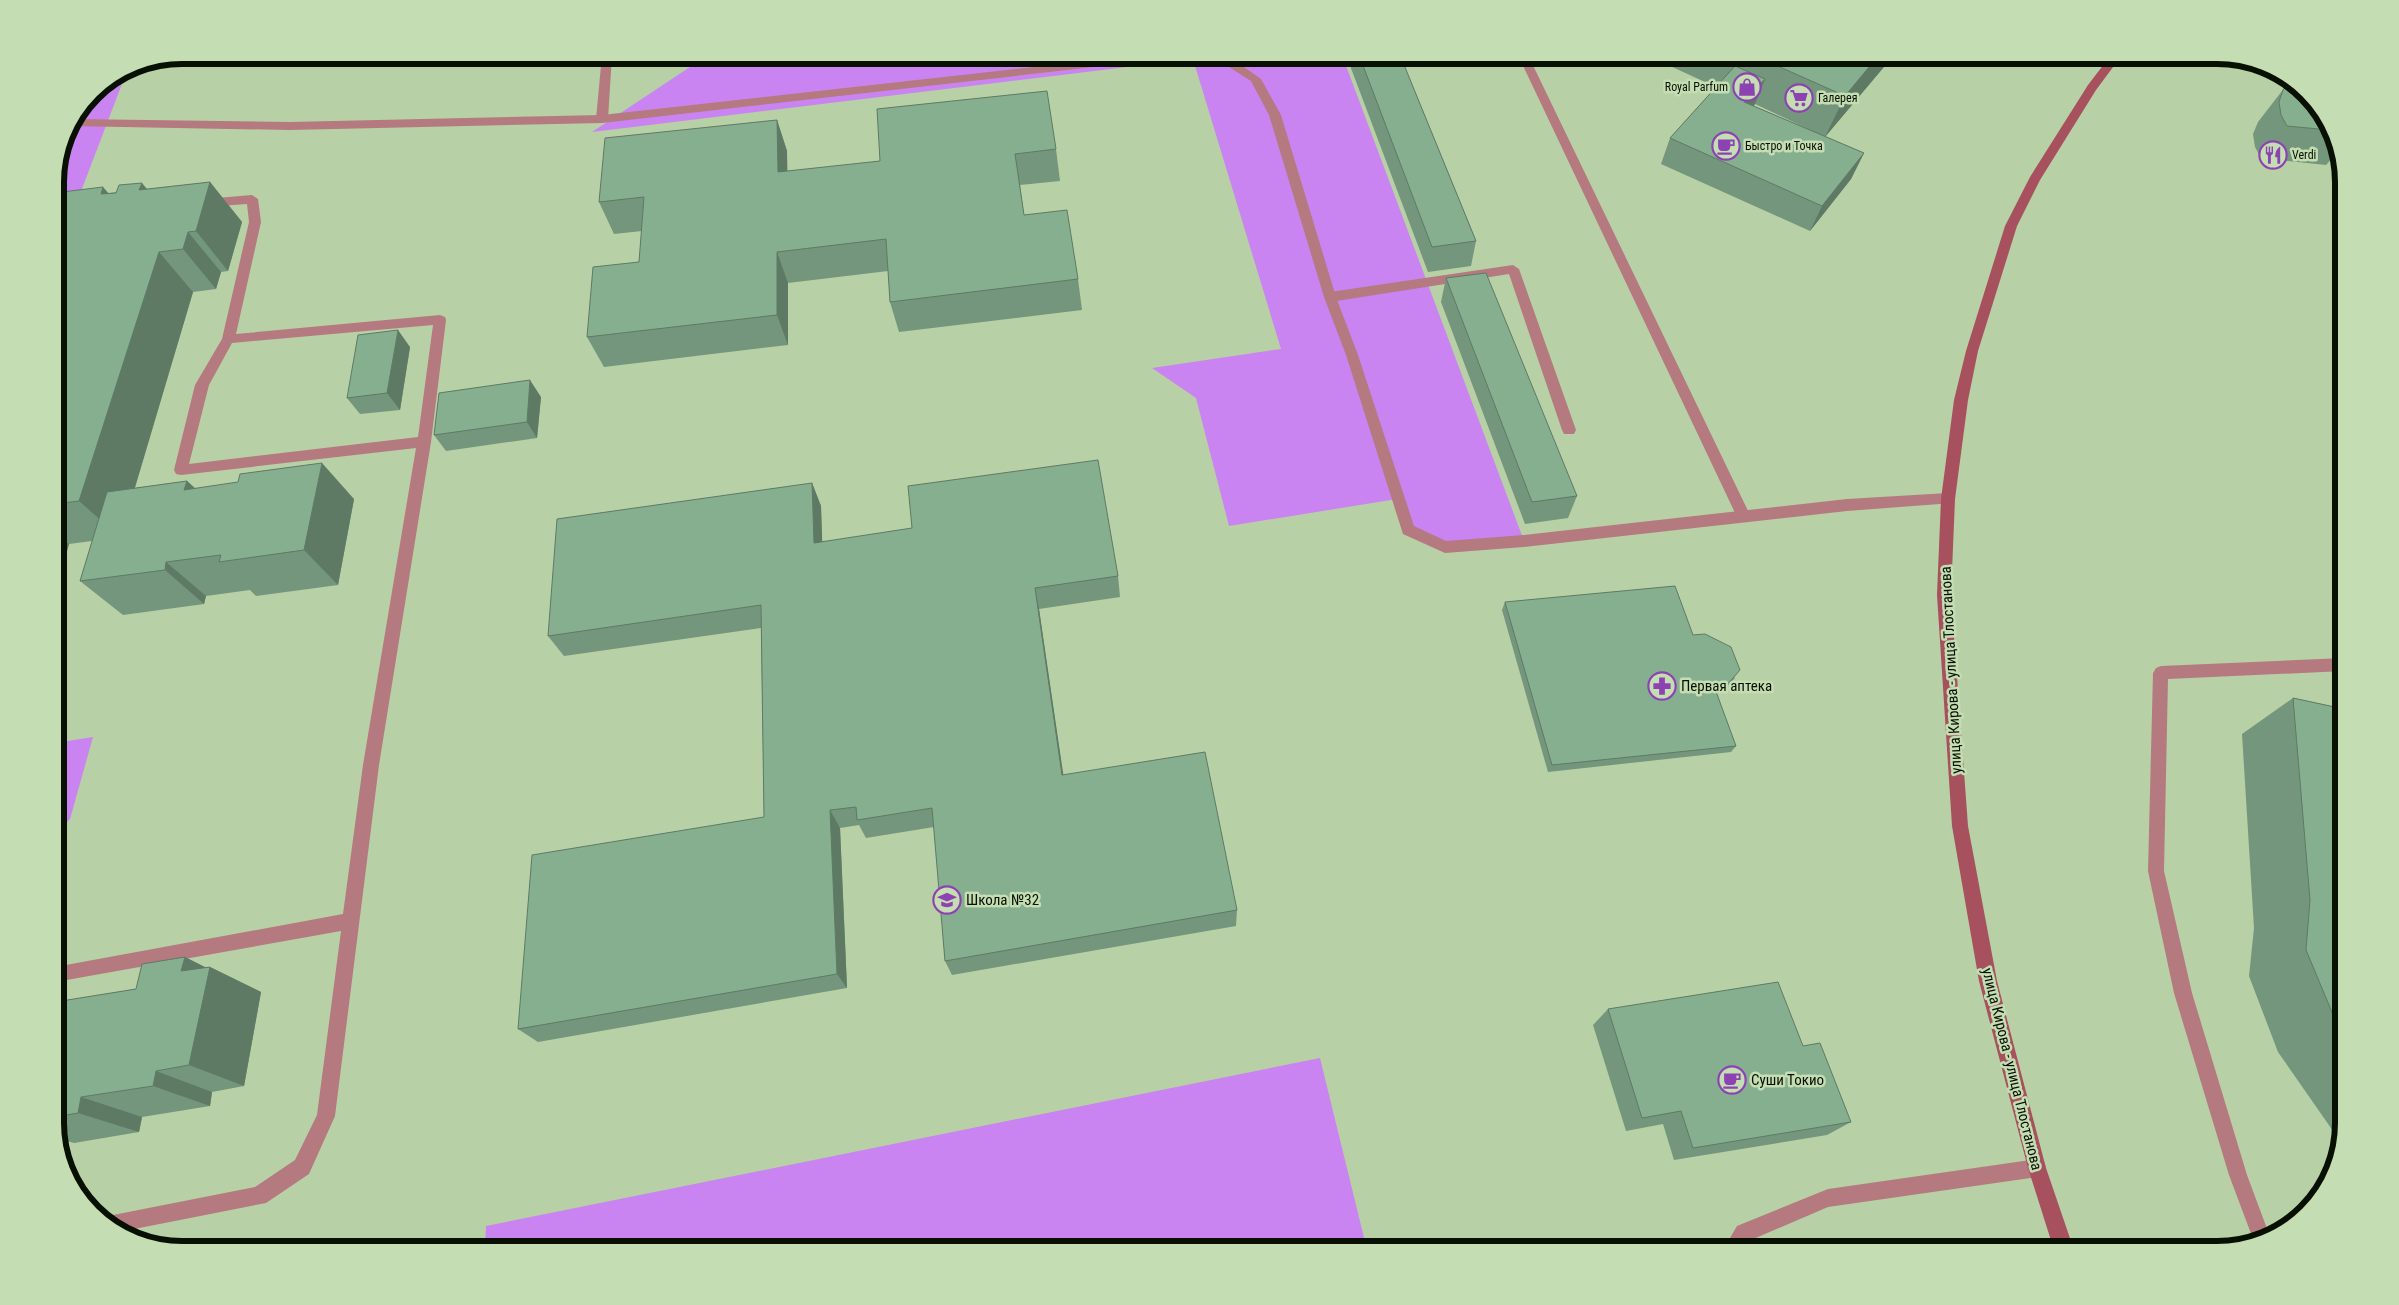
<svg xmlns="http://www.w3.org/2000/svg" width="2399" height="1305" viewBox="0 0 2399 1305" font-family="'Roboto Condensed',sans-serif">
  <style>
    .green { fill: #c984f1 }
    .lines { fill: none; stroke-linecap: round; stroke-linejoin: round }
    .lane { fill: #b57980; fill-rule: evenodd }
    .street { fill: #b57980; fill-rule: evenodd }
    .secondary { fill: #a7505e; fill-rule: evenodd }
    .wall { fill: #73967c }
    .shaded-wall { fill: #5e7a65 }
    .building { fill: #86af90; stroke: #5e7a65 }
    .labels { text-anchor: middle; stroke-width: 5; stroke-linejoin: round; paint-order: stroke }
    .far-poi-label { font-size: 12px; fill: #081003; stroke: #c5ddb2; text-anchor: start }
    .street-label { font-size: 15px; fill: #081003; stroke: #c5ddb2 }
    .poi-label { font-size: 15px; fill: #081003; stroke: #c5ddb2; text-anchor: start }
    .rim { fill: none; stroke: #081003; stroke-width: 6 }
  </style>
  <rect width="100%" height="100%" fill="#b8d0a5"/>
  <path class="green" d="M 708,55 L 1342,55 L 1524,541 L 1445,547 L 1408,530 L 1397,499 L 1229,526 L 1196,398 L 1152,368 L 1281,349 L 1193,59 L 592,132 Z
    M 128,68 L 80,194 L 55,198 L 55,174 L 65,133 L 92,92 Z
    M 93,737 L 70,819 L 55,834 L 55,743 Z
    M 1320,1058 L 1367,1250 L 485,1250 L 486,1226 Z"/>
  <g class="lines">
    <path class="lane" d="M 228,55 L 246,55 L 266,61 L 326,55 L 368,55 L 363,58 L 266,67 L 229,57 Z
      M 602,55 L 612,55 L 608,119 L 602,123 L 596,119 Z
      M 1518,55 L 1528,55 L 1751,517 L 1749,521 L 1739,521 L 1737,517 Z
      M 252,195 L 258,199 L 261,222 L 236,334 L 440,315 L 445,317 L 446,320 L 431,442 L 379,765 L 335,1116 L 309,1174 L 266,1203 L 119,1232 L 103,1217 L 255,1187 L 295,1160 L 317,1115 L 341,931 L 61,981 L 55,979 L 55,967 L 343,914 L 363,765 L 416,448 L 181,475 L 176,474 L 174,470 L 195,385 L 222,339 L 249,222 L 247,204 L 205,207 L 199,203 L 205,199 ZM 433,325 L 418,437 L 189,464 L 209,385 L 232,343 Z
      M 1513,265 L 1519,269 L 1576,430 L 1574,434 L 1564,434 L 1562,430 L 1509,274 L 1330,302 L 1324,297 L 1330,292 Z
      M 2344,658 L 2344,671 L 2168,679 L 2164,871 L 2192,993 L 2247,1175 L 2269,1234 L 2253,1239 L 2229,1175 L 2174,993 L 2148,871 L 2153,673 L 2156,668 L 2161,666 Z"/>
    <path class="street" d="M 1142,55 L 1211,55 L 1237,62 L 1261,79 L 1281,115 L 1336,297 L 1358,355 L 1414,526 L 1446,541 L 1524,535 L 1847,499 L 1948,493 L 1953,495 L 1955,499 L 1953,503 L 1847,511 L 1524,547 L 1445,553 L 1403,534 L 1346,355 L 1324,297 L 1269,115 L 1251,81 L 1229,67 L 1205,60 L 1164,59 L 602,123 L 290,130 L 69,126 L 74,119 L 290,122 L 602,115 Z
      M 2037,1159 L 2044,1161 L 2046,1168 L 2044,1175 L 2037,1177 L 1828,1207 L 1751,1240 L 1744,1250 L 1723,1250 L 1737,1226 L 1828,1189 Z"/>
    <path class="secondary" d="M 2111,55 L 2122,55 L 2096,90 L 2040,180 L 2017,226 L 1978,351 L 1968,400 L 1955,499 L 1951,595 L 1968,826 L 1997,981 L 2046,1168 L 2074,1250 L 2054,1250 L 2028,1168 L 1979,981 L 1952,826 L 1937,595 L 1941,499 L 1954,400 L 1966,351 L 2005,226 L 2030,177 L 2088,85 Z"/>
  </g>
  <path class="wall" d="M 1346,55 L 1400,55 L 1476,241 L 1471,266 L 1428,272 Z
    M 1646,55 L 1894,55 L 1825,137 L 1755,104 L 1754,106 L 1864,153 L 1851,179 L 1810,231 L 1661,164 L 1670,138 L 1716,87 Z
    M 2289,82 L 2323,111 L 2337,153 L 2326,165 L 2261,158 L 2255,147 L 2253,134 L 2258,122 Z
    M 777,120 L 787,151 L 787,171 L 1056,149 L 1060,181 L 1020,185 L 1024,215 L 1078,279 L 1082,310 L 899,332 L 890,302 L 888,271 L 788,283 L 788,345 L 604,367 L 587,337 L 639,262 L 642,231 L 614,234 L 599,202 Z
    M 210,182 L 242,222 L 228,271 L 221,272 L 216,289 L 193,292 L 135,488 L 187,481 L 195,488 L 354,499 L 338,585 L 256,596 L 250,590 L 206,596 L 204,604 L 123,615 L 80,581 L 92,541 L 69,544 L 67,551 L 55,553 L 55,210 L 109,193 Z
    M 1446,278 L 1577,496 L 1568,518 L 1525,524 L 1441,302 Z
    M 410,347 L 400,410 L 360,414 L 347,398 Z
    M 541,397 L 537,438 L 446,451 L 434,435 Z
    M 812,483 L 821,506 L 822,541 L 1118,576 L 1120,597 L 1039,609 L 1063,775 L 1237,910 L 1236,926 L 952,975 L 945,961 L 934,827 L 866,838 L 859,825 L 840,828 L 847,988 L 538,1042 L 518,1029 L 764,817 L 761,628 L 564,656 L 548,636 Z
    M 1505,602 L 1693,635 L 1735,678 L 1722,692 L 1716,693 L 1736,746 L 1731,752 L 1548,772 L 1502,610 Z
    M 2293,698 L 2344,709 L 2344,1124 L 2340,1141 L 2278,1052 L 2249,976 L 2254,928 L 2242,734 Z
    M 185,957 L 206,968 L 210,967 L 261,992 L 244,1086 L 212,1092 L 210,1106 L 142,1117 L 139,1132 L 74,1143 L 57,1138 L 55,1132 L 55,998 L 62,1001 L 136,989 Z
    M 1608,1009 L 1803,1046 L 1851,1122 L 1827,1135 L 1674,1160 L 1663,1124 L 1626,1131 L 1593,1025 Z"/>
  <path class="shaded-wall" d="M 1879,55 L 1894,55 L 1825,137 L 1845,96 Z
    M 1765,79 L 1755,104 L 1734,127 L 1744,102 Z
    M 777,120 L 787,151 L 788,204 L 778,172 Z
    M 1864,153 L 1851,179 L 1810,231 L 1822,206 Z
    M 210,182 L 242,222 L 228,271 L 196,231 Z
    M 142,183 L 175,223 L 139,190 Z
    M 103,187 L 138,227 L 101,194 Z
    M 188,232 L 221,272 L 216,289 L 183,249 Z
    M 159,252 L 193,292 L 120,537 L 79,501 Z
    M 777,252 L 788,283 L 788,345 L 777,315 Z
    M 398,330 L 410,347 L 400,410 L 387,393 Z
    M 530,380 L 541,397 L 537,438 L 527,422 Z
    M 322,463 L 354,499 L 338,585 L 304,550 Z
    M 187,481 L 224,516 L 184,490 Z
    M 812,483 L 821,506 L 823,564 L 814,543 Z
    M 55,532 L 69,544 L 67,551 L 55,542 Z
    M 166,562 L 206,596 L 204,604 L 165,570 Z
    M 1035,588 L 1039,609 L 1066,793 L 1062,775 Z
    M 830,810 L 840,828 L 847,988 L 837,974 Z
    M 185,957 L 209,969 L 210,967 L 261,992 L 244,1086 L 189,1065 L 181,971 Z
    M 55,998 L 81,1009 L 55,1026 Z
    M 156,1071 L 212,1092 L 210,1106 L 153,1086 Z
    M 81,1097 L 142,1117 L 139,1132 L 78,1113 Z"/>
  <path class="building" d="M 1359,55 L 1400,55 L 1476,241 L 1432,247 Z
    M 1753,55 L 1879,55 L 1845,96 Z
    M 1735,66 L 1765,79 L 1744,102 L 1864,153 L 1822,206 L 1670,138 Z
    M 2289,82 L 2323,111 L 2329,130 L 2287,126 L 2281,115 L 2279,102 L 2283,90 Z
    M 1047,91 L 1056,149 L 1015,154 L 1024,215 L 1067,210 L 1078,279 L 890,302 L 886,239 L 777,252 L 777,315 L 587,337 L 593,267 L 639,262 L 644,197 L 599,202 L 605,138 L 777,120 L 778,172 L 880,161 L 877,109 Z
    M 210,182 L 196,231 L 188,232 L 183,249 L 159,252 L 79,501 L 55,504 L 55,272 L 58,266 L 55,266 L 55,210 L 62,192 L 103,187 L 101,194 L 116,193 L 119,185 L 142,183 L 139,190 Z
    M 1486,273 L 1577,496 L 1532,502 L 1446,278 Z
    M 398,330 L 387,393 L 347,398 L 358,335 Z
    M 530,380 L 527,422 L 434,435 L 439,393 Z
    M 1098,460 L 1118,576 L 1035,588 L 1062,775 L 1205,752 L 1237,910 L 945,961 L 932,808 L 857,820 L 856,807 L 830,810 L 837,974 L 518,1029 L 532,855 L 764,817 L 761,605 L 548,636 L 557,519 L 812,483 L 814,543 L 912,528 L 908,486 Z
    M 322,463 L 304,550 L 219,562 L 221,555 L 166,562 L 165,570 L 80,581 L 107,492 L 187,481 L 184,490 L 238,482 L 240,474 Z
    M 1675,586 L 1693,635 L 1705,634 L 1731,647 L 1740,670 L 1727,685 L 1714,686 L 1736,746 L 1552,765 L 1505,602 Z
    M 2293,698 L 2344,709 L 2344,1036 L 2339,1029 L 2306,950 L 2310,900 Z
    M 185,957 L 181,971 L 210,967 L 189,1065 L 156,1071 L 153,1086 L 81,1097 L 78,1113 L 55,1117 L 55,1002 L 136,989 L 142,964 Z
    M 1778,982 L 1803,1046 L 1820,1043 L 1851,1122 L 1693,1148 L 1681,1111 L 1642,1118 L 1608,1009 Z"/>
  <defs>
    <g id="shop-ring" transform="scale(1.4375)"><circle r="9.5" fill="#c5ddb2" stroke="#8d42b4" stroke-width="1.5"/><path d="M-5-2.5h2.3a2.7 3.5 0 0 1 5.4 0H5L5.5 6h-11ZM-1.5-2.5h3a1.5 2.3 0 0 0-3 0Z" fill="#8d42b4"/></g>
    <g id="supermarket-ring" transform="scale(1.4375)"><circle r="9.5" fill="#c5ddb2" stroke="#8d42b4" stroke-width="1.5"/><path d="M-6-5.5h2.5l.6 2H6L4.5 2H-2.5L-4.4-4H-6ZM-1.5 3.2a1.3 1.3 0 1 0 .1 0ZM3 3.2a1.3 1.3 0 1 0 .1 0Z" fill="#8d42b4"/></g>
    <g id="cafe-ring" transform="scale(1.4375)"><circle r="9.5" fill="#c5ddb2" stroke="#8d42b4" stroke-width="1.5"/><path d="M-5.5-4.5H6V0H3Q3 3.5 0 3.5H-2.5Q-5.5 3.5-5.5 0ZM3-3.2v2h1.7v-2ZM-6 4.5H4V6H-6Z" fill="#8d42b4"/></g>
    <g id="restaurant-ring" transform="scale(1.4375)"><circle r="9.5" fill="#c5ddb2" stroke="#8d42b4" stroke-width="1.5"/><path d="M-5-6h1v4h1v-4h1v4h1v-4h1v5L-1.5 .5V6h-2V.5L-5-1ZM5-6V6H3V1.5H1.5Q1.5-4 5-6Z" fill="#8d42b4"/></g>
    <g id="pharmacy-ring" transform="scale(1.4375)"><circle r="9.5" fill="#c5ddb2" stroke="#8d42b4" stroke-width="1.5"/><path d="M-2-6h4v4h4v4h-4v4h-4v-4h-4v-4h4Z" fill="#8d42b4"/></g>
    <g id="school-ring" transform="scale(1.4375)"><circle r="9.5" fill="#c5ddb2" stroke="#8d42b4" stroke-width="1.5"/><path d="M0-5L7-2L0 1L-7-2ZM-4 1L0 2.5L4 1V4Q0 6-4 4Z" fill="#8d42b4"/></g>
  </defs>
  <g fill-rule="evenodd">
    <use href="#shop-ring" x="1747" y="87"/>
    <use href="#supermarket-ring" x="1799" y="98"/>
    <use href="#cafe-ring" x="1726" y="146"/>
    <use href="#restaurant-ring" x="2273" y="155"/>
    <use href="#pharmacy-ring" x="1662" y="686"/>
    <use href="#school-ring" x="947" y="900"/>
    <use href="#cafe-ring" x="1732" y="1080"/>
  </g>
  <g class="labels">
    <g class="far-poi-label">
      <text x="1728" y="91" text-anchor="end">Royal Parfum</text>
      <text x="1818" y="102">Галерея</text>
      <text x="1745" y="150">Быстро и Точка</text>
      <text x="2292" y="159">Verdi</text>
    </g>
    <g class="street-label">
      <text transform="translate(1951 670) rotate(-93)" y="5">улица Кирова - улица Тлостанова</text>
      <text transform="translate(2012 1069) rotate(76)" y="5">улица Кирова - улица Тлостанова</text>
    </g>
    <g class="poi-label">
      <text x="1681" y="691">Первая аптека</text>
      <text x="966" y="905">Школа №32</text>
      <text x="1751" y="1085">Суши Токио</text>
    </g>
  </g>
  <path d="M0 0H2399V1305H0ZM182 64H2217A118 118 0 0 1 2335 182V1123A118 118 0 0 1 2217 1241H182A118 118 0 0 1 64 1123V182A118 118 0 0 1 182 64Z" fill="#c5ddb2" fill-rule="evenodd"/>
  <path class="rim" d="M182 64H2217A118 118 0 0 1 2335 182V1123A118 118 0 0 1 2217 1241H182A118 118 0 0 1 64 1123V182A118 118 0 0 1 182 64Z"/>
</svg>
